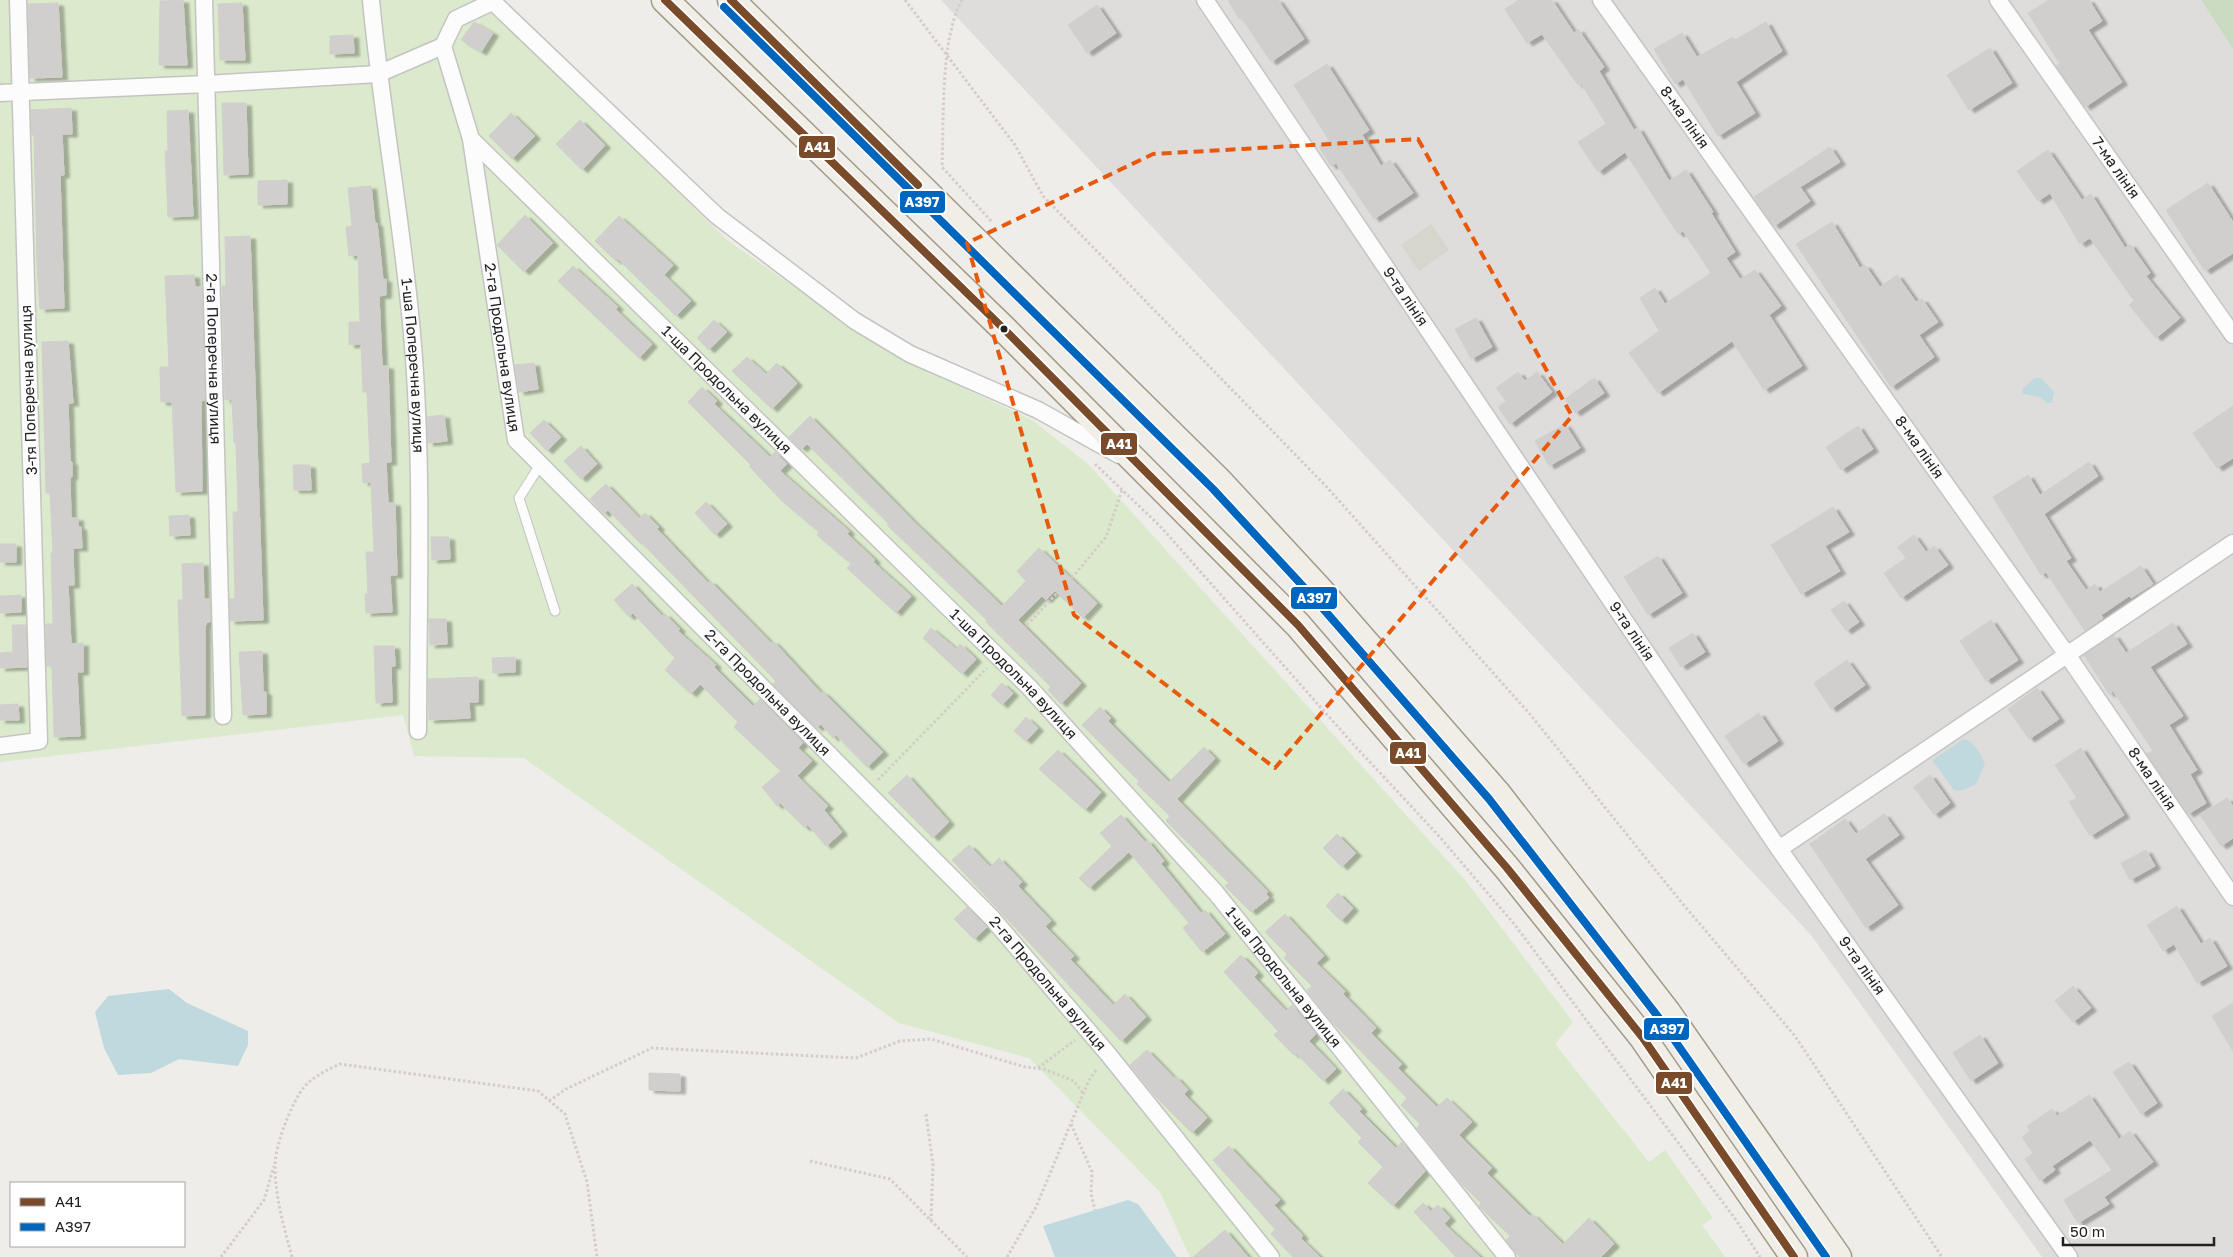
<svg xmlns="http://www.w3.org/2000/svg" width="2233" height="1257" viewBox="0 0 2233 1257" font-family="'Golos Text',sans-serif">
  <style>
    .residential { fill: #dedddb }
    .construction { fill: #d7d6cc }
    .grass { fill: #dbe9cc }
    .forest { fill: #cbdbc2 }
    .water { fill: #c0d9de }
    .building { fill: #d1cfcd; stroke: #d1cfcc; filter: url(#shadow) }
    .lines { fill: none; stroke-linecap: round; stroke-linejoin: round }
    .service-casing { stroke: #c4c4c2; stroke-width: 11 }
    .minor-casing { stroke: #c4c4c2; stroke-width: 19 }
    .primary-casing { stroke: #a39a88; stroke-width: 29 }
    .path { stroke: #d6cbc9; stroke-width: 3; stroke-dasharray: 2.5 2.5; stroke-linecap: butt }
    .service { stroke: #fcfcfc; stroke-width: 9 }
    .minor { stroke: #fcfcfc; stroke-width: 16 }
    .primary { stroke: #f1ede7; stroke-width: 26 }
    .bus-1-casing { stroke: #fff; stroke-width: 11 }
    .bus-2-casing { stroke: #fff; stroke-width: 11 }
    .bus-1 { stroke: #7a4b2a; stroke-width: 8 }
    .bus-2 { stroke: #0065bd; stroke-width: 8 }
    .marked { fill: none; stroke: #e8590c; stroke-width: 4; stroke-dasharray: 10 6; stroke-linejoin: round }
    .bus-dot { fill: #212121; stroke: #fff; stroke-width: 2 }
    .labels { text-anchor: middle; stroke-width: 4.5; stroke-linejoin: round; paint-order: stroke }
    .street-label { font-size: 15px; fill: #212121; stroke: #fff }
    .line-badge { stroke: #fff; stroke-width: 2 }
    .badge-label { font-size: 14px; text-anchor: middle; font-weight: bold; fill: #fff }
  </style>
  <defs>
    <filter id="shadow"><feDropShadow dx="5.5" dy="3" stdDeviation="1" flood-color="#0004"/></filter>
  </defs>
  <rect width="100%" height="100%" fill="#eeedea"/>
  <path class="residential" d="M 941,0 L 2201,0 L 2233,49 L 2233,1257 L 2042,1257 L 1811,935 Z"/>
  <path class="construction" d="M 1431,224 L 1449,250 L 1419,271 L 1401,245 Z"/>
  <path class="grass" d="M 0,0 L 484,0 L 727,240 L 827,310 L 934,374 L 1032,420 L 1088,464 L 1466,881 L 1573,1022 L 1555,1044 L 1649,1162 L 1665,1150 L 1713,1218 L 1702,1225 L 1725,1257 L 1190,1257 L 1160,1192 L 1029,1058 L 899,1023 L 524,758 L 414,756 L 403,715 L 0,762 Z"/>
  <path class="forest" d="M 2201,0 L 2233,0 L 2233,49 Z"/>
  <path class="water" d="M 2034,378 L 2041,378 L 2054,392 L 2052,403 L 2047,403 L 2040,397 L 2023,394 L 2022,390 Z
    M 1964,739 C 1974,741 1981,754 1985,764 L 1976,784 L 1961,791 L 1954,790 L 1932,760 Z
    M 169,989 L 187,1003 L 248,1031 L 248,1045 L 238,1066 L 179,1059 L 151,1073 L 118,1075 L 104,1048 L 95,1012 L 108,996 Z
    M 1128,1200 L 1138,1204 L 1177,1257 L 1055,1257 L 1043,1226 Z"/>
  <path class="building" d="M 183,0 L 187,65 L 159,65 L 160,1 Z
    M 1228,0 L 1278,0 L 1304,39 L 1271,62 L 1241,17 L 1239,19 Z
    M 1519,0 L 1552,0 L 1574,33 L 1578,29 L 1604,67 L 1599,71 L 1634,130 L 1638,128 L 1669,181 L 1686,170 L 1713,212 L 1711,213 L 1735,252 L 1726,258 L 1740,279 L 1755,270 L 1781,306 L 1769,315 L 1802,366 L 1764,390 L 1732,341 L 1658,393 L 1629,353 L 1659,331 L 1640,298 L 1655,288 L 1665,304 L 1711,273 L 1683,231 L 1678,234 L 1625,152 L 1598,172 L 1578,142 L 1606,124 L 1581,83 L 1578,85 L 1542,34 L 1527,43 L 1505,9 Z
    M 2049,0 L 2089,0 L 2102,21 L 2088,30 L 2122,82 L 2085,107 L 2056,66 L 2060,64 L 2028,13 Z
    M 58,3 L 62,77 L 30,78 L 28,4 Z
    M 242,3 L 245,60 L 220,60 L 218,4 Z
    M 1097,5 L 1116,33 L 1087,53 L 1068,25 Z
    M 474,22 L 493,33 L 481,52 L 461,40 Z
    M 1766,22 L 1782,51 L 1736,82 L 1755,113 L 1718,136 L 1683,79 L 1675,84 L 1654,49 L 1682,33 L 1697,57 L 1733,37 L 1735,40 Z
    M 353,35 L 354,53 L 330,54 L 330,36 Z
    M 1990,48 L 2012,83 L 1969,110 L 1947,75 Z
    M 1327,64 L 1369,130 L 1362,135 L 1381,166 L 1390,160 L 1413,193 L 1374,219 L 1336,163 L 1331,166 L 1319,147 L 1329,140 L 1294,85 Z
    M 222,103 L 246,103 L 248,174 L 224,175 Z
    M 71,108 L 72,134 L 62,134 L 64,175 L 60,175 L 64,308 L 40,309 L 37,266 L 34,135 L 32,135 L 31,110 Z
    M 188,110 L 193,216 L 168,217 L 165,151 L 168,151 L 167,111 Z
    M 511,113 L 535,136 L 512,159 L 489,136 Z
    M 580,120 L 605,145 L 582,170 L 556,144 Z
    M 1830,147 L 1840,162 L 1800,187 L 1810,201 L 1774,226 L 1754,197 Z
    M 2048,150 L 2082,200 L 2091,194 L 2125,248 L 2130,244 L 2150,273 L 2146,276 L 2180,318 L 2156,338 L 2129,305 L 2134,301 L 2090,238 L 2080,244 L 2050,193 L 2038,201 L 2017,171 Z
    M 287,180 L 287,204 L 258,205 L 258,181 Z
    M 2208,183 L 2233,222 L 2233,253 L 2205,271 L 2166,210 Z
    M 371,186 L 375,224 L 377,223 L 383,280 L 386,279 L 386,295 L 379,296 L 382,366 L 388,366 L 391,462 L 386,462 L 388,503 L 395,503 L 397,575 L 390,575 L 392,612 L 366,613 L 365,594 L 368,594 L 366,552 L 374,552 L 371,482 L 363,483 L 362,464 L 370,463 L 367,392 L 363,392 L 361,344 L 349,345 L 349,322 L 360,322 L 358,255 L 349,256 L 346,227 L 352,226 L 348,188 Z
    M 525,215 L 553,243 L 524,272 L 497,245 Z
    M 619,216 L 673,265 L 664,275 L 691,301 L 676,316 L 618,259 L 616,261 L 595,241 Z
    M 1832,222 L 1860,268 L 1865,265 L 1880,287 L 1897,275 L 1916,302 L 1922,299 L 1938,322 L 1919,335 L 1934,357 L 1891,387 L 1796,244 Z
    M 250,236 L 263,620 L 230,621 L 230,599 L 235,599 L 233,512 L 238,512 L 236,443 L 234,443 L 232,399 L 225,400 L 222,286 L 226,286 L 225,237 Z
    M 573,266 L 618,307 L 615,309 L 652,344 L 639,358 L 558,281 Z
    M 194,275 L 195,287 L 202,287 L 205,400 L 201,401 L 202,491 L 176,492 L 172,402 L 161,402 L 160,367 L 169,367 L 165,276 Z
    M 1476,318 L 1492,347 L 1471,359 L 1455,329 Z
    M 714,320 L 727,332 L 709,350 L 697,338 Z
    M 68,341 L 73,403 L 68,403 L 70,462 L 72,462 L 72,477 L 70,477 L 71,518 L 78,518 L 78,527 L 81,527 L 82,548 L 73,548 L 74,585 L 68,585 L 71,644 L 83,643 L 83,672 L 77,672 L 80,736 L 54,737 L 52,666 L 47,666 L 46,624 L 53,624 L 51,553 L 53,553 L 50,493 L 46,493 L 42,342 Z
    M 747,357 L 766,374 L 777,363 L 797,383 L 772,409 L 732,371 Z
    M 534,363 L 538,389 L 519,392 L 515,365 Z
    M 1518,372 L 1525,381 L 1537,372 L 1552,392 L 1510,424 L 1498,407 L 1506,401 L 1496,388 Z
    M 1594,378 L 1604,393 L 1575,413 L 1565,399 Z
    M 702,387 L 717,401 L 714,404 L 770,457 L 775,452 L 787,464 L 780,471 L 849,531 L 847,534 L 875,560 L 873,562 L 911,596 L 896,613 L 847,568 L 851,564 L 817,535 L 819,532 L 782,501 L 749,466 L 751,465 L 688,402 Z
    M 2233,406 L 2233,458 L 2217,468 L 2193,433 Z
    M 444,415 L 447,441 L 428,443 L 427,417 Z
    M 810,416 L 914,522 L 1002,606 L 1026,581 L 1017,571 L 1039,548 L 1097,603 L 1083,618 L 1055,591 L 1046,600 L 1042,596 L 1018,620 L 1081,683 L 1061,704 L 1048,690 L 1051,687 L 986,622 L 987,620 L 888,526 L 888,523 L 807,444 L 801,449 L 789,437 Z
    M 544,420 L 561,437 L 547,451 L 530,433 Z
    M 1565,424 L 1580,448 L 1549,466 L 1535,441 Z
    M 1858,426 L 1873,449 L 1841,470 L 1826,447 Z
    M 581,446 L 597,464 L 581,479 L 564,461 Z
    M 2089,462 L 2098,476 L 2044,514 L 2071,558 L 2066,561 L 2086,590 L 2095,584 L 2100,592 L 2141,566 L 2153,584 L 2131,598 L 2129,596 L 2101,615 L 2103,618 L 2085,631 L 2046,572 L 2041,575 L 1993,497 L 2028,475 L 2040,495 Z
    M 293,465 L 310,465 L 311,490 L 294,490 Z
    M 606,484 L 639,518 L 645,513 L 659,527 L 657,529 L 708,583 L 710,581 L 771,643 L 773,641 L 821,693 L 823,692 L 883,752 L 867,767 L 836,735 L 833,738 L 821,724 L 817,728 L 773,684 L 776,681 L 642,543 L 641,544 L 608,510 L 604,514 L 590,499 Z
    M 706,502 L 727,524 L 715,535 L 695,513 Z
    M 1833,507 L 1849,532 L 1825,546 L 1840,571 L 1801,594 L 1771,545 Z
    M 189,515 L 190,535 L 170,536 L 169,516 Z
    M 1914,535 L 1926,552 L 1934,546 L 1948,565 L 1901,598 L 1884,573 L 1906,558 L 1898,547 Z
    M 431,537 L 449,537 L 450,559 L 432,560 Z
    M 0,544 L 16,544 L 16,562 L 0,562 Z
    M 1658,556 L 1682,593 L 1648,615 L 1624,577 Z
    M 203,563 L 204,599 L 210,599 L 210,622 L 207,622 L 205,627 L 205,715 L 182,716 L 178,600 L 183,600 L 182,564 Z
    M 632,584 L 662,616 L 665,614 L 680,629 L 678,631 L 716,665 L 714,667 L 753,706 L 760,699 L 803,743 L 798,748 L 812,761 L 797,776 L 828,806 L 824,810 L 842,832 L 826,846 L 808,825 L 805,828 L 780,803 L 777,806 L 762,787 L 781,771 L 734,727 L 738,722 L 700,684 L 691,694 L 665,670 L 675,658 L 633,613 L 629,617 L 614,600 Z
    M 21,595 L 21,612 L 0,613 L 0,596 Z
    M 1844,601 L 1859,622 L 1846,631 L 1831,610 Z
    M 429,619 L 446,619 L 447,644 L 430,645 Z
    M 1991,620 L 2018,660 L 1986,681 L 1960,641 Z
    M 2173,623 L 2187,644 L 2150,667 L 2183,716 L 2169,725 L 2197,770 L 2190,774 L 2206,803 L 2188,814 L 2147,754 L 2153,751 L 2113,691 L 2109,694 L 2084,655 L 2114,635 L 2126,653 Z
    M 12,625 L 26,625 L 27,667 L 0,668 L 0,653 L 13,652 Z
    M 931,628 L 956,649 L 960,644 L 976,659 L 962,674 L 923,638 Z
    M 1693,633 L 1705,652 L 1681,667 L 1669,648 Z
    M 374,646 L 394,646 L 395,666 L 391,666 L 392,702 L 376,703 Z
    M 262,651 L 263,692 L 266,692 L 266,714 L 243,715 L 239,652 Z
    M 515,657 L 515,672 L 493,673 L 492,658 Z
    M 1847,660 L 1865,685 L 1831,709 L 1814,683 Z
    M 478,677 L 478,702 L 469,702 L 470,718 L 429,720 L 428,679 Z
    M 1002,683 L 1013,693 L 1002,705 L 991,695 Z
    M 2037,688 L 2059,719 L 2029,739 L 2008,709 Z
    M 18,704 L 19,720 L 0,720 L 0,705 Z
    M 1100,707 L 1111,718 L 1108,721 L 1169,782 L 1204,747 L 1215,758 L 1177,799 L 1268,892 L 1266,894 L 1269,898 L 1251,912 L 1225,886 L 1229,883 L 1166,821 L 1170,816 L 1137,784 L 1139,781 L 1082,725 Z
    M 1759,713 L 1778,741 L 1744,764 L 1725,736 Z
    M 1026,717 L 1038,728 L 1026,741 L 1014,731 Z
    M 2081,748 L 2124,815 L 2090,836 L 2069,802 L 2077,798 L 2055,765 Z
    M 1058,750 L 1101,792 L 1085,810 L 1039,769 Z
    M 907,775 L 949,822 L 933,838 L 888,793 Z
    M 1930,775 L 1950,803 L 1934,815 L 1914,787 Z
    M 2227,798 L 2233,806 L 2233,838 L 2221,846 L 2200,815 Z
    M 1884,814 L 1899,835 L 1865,859 L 1898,905 L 1866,928 L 1810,844 L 1845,819 L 1856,834 Z
    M 1121,815 L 1145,842 L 1147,840 L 1164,861 L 1161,864 L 1201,913 L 1205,910 L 1225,934 L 1202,952 L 1183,928 L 1189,923 L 1129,852 L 1089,888 L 1079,878 L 1112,846 L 1100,833 Z
    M 1337,834 L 1356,853 L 1342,867 L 1323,848 Z
    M 969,845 L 990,867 L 999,858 L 1022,882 L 1018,886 L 1051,921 L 1045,926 L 1074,956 L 1070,959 L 1113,1005 L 1125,994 L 1146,1017 L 1121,1041 L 952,860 Z
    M 2146,850 L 2155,866 L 2130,880 L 2121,863 Z
    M 1338,893 L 1353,908 L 1341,921 L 1326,906 Z
    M 2177,906 L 2201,944 L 2210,938 L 2227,966 L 2197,983 L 2174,944 L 2163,951 L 2147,925 Z
    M 967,907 L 987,927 L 974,939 L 954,919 Z
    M 1285,914 L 1324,956 L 1316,963 L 1345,991 L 1343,994 L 1376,1028 L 1371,1033 L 1402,1064 L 1398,1068 L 1437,1107 L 1447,1098 L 1472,1122 L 1459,1135 L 1492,1168 L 1487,1173 L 1530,1216 L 1532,1214 L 1563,1244 L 1589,1218 L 1614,1244 L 1601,1257 L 1520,1257 L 1516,1253 L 1506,1240 L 1510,1236 L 1479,1206 L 1481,1203 L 1460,1182 L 1417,1128 L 1420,1124 L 1401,1105 L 1407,1098 L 1331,1021 L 1307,990 L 1312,986 L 1284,958 L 1287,954 L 1265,932 Z
    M 1241,955 L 1258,973 L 1254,977 L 1286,1011 L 1292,1005 L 1316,1034 L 1309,1041 L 1336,1069 L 1323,1081 L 1296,1053 L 1294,1055 L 1274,1035 L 1278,1031 L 1224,972 Z
    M 2073,986 L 2091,1008 L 2073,1022 L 2055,1001 Z
    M 2233,1003 L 2233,1051 L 2212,1016 Z
    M 1980,1035 L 1998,1063 L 1971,1081 L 1953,1053 Z
    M 1147,1050 L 1174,1078 L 1176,1077 L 1188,1090 L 1184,1094 L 1207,1118 L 1192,1133 L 1155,1096 L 1130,1065 Z
    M 2129,1062 L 2157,1103 L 2141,1114 L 2113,1072 Z
    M 649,1073 L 680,1074 L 680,1091 L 649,1090 Z
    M 1343,1089 L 1362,1109 L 1359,1111 L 1396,1148 L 1402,1142 L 1425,1171 L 1393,1206 L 1368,1183 L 1383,1167 L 1358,1142 L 1362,1138 L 1329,1103 Z
    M 2089,1095 L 2119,1139 L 2130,1131 L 2153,1162 L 2104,1197 L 2109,1204 L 2078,1223 L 2064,1200 L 2112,1170 L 2090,1140 L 2052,1166 L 2055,1170 L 2040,1181 L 2025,1159 L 2033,1153 L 2022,1137 L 2030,1131 L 2027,1126 L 2052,1109 L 2057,1116 Z
    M 1229,1146 L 1280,1200 L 1274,1205 L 1303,1236 L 1300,1238 L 1320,1257 L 1293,1257 L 1271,1234 L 1275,1229 L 1213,1160 Z
    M 1423,1203 L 1431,1211 L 1438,1205 L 1450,1218 L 1444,1224 L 1480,1257 L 1456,1257 L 1414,1212 Z
    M 1225,1230 L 1248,1257 L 1193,1257 Z"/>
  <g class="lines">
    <g class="service-casing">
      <path id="service" d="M 540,465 L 519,498 L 555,611"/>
    </g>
    <g class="minor-casing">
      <g id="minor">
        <path id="s1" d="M 204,0 L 223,716"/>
        <path id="s2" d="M 371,0 C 381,108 401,215 411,323 C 424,458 418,596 418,731"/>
        <path d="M 491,0 L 717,216 L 855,321 L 910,354 L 1038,410 L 1119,455"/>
        <path id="s3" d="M 1205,0 L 1779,849 L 2069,1257"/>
        <path id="s4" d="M 1601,0 L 2068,656 L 2233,897"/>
        <path id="s5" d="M 1998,0 L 2233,335"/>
        <path id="s6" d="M 443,46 L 471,139 L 516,440 L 991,917 L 1108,1054 L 1271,1257"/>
        <path d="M 0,93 L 207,84 L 378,74 L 443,46 L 456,19 L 492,2"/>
        <path id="s7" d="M 471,139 L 1029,687 L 1216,893 L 1507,1257"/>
        <path d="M 0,746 L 39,741 L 18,0"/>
        <path d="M 1779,849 L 2233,543"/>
      </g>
    </g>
    <g class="primary-casing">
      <path id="primary" d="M 665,0 L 1004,329 L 1298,625 L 1507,868 L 1643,1038 L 1794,1257
        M 731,0 L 1220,482 L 1319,589 L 1497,793 L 1667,1012 L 1838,1257"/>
    </g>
    <path class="path" d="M 905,0 L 1015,145 L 1043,196 L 1324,484 L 1529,713 L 1682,903 L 1795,1036 L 1942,1257
      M 962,0 C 940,38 944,123 942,167 L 992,222
      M 1095,464 L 1160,526 L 1354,745 L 1438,835 L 1515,925 L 1736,1220 L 1760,1257
      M 1010,643 L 1075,574 L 1106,537 L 1122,490
      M 878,780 L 987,668
      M 1038,1068 L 1075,1040
      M 549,1101 L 566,1089 L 652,1048 L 856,1058 L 900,1041 L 931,1039 L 1025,1067 L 1044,1069 L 1074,1081 L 1083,1093
      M 926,1114 L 933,1165 L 931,1221
      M 1071,1124 L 1092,1172 L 1091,1194 L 1095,1210
      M 810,1161 L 890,1179 L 967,1257
      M 221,1257 L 264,1200 L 274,1166
      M 292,1257 C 284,1227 275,1197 275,1166 C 275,1145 291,1104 304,1087 C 314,1076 327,1070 340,1064 L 538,1091 L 565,1114 L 587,1182 L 597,1257
      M 1007,1257 L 1036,1207 L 1089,1080 L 1097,1069"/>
    <use href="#service" class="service"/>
    <use href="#minor" class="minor"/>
    <use href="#primary" class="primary"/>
    <g class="bus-1-casing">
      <path id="bus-1" d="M 665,0 L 1004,329 L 1298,625 L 1507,868 L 1643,1038 L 1794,1257
        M 731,0 L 918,185"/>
    </g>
    <g class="bus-2-casing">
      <path id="bus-2" d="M 724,7 L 1213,489 L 1312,596 L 1489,799 L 1659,1018 L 1826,1257"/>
    </g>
    <use href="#bus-1" class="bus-1"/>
    <use href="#bus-2" class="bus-2"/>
  </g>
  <path class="marked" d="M 1418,139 L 1572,416 L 1275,768 L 1074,615 L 967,243 L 1153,154 Z"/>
  <circle class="bus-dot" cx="1004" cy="329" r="4.5"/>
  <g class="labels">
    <g class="street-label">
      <text dy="5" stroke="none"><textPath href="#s4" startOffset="144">8-ма лінія</textPath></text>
      <text dy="5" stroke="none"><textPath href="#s5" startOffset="205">7-ма лінія</textPath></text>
      <text dy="5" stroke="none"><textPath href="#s3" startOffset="358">9-та лінія</textPath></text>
      <text dy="5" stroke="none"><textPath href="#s6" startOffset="308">2-га Продольна вулиця</textPath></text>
      <text dy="5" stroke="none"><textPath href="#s1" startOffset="359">2-га Поперечна вулиця</textPath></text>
      <text dy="5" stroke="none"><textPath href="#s2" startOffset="368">1-ша Поперечна вулиця</textPath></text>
      <text transform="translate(29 390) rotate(-92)" y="5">3-тя Поперечна вулиця</text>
      <text dy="5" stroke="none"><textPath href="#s7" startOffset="358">1-ша Продольна вулиця</textPath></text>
      <text dy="5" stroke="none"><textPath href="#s4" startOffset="549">8-ма лінія</textPath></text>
      <text dy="5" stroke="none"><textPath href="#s3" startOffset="762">9-та лінія</textPath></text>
      <text dy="5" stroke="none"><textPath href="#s7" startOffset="762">1-ша Продольна вулиця</textPath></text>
      <text dy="5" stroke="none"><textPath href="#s6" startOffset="758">2-га Продольна вулиця</textPath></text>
      <text dy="5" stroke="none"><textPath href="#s4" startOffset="954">8-ма лінія</textPath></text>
      <text dy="5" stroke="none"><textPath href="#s3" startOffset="1168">9-та лінія</textPath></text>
      <text dy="5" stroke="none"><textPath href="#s7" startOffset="1168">1-ша Продольна вулиця</textPath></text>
      <text dy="5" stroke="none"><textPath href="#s6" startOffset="1162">2-га Продольна вулиця</textPath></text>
    </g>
  </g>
  <g class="line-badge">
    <rect x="798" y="135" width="38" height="24" rx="5" fill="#7a4b2a"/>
    <rect x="899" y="190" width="47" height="24" rx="5" fill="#0065bd"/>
    <rect x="1100" y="432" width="38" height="24" rx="5" fill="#7a4b2a"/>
    <rect x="1290" y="586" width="48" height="24" rx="5" fill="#0065bd"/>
    <rect x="1389" y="741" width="38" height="24" rx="5" fill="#7a4b2a"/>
    <rect x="1643" y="1017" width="47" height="24" rx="5" fill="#0065bd"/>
    <rect x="1655" y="1071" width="38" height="24" rx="5" fill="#7a4b2a"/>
  </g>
  <g class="badge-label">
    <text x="817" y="152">A41</text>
    <text x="922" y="207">А397</text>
    <text x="1119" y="449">A41</text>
    <text x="1314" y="603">А397</text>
    <text x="1408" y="758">A41</text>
    <text x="1667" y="1034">А397</text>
    <text x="1674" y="1088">A41</text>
  </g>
  <rect x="10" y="1182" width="175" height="65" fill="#ffffff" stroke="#a6a6a6"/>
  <rect x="20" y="1198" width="25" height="8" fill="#7a4b2a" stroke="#a6a6a6"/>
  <text x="55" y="1207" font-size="15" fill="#212121">A41</text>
  <rect x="20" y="1223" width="25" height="8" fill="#0065bd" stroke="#a6a6a6"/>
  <text x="55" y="1232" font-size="15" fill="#212121">А397</text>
  <path d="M2063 1237v8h151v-8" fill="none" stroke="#212121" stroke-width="2.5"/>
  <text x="2070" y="1237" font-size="15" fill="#212121" stroke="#ffffff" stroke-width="4" paint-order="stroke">50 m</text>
</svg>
